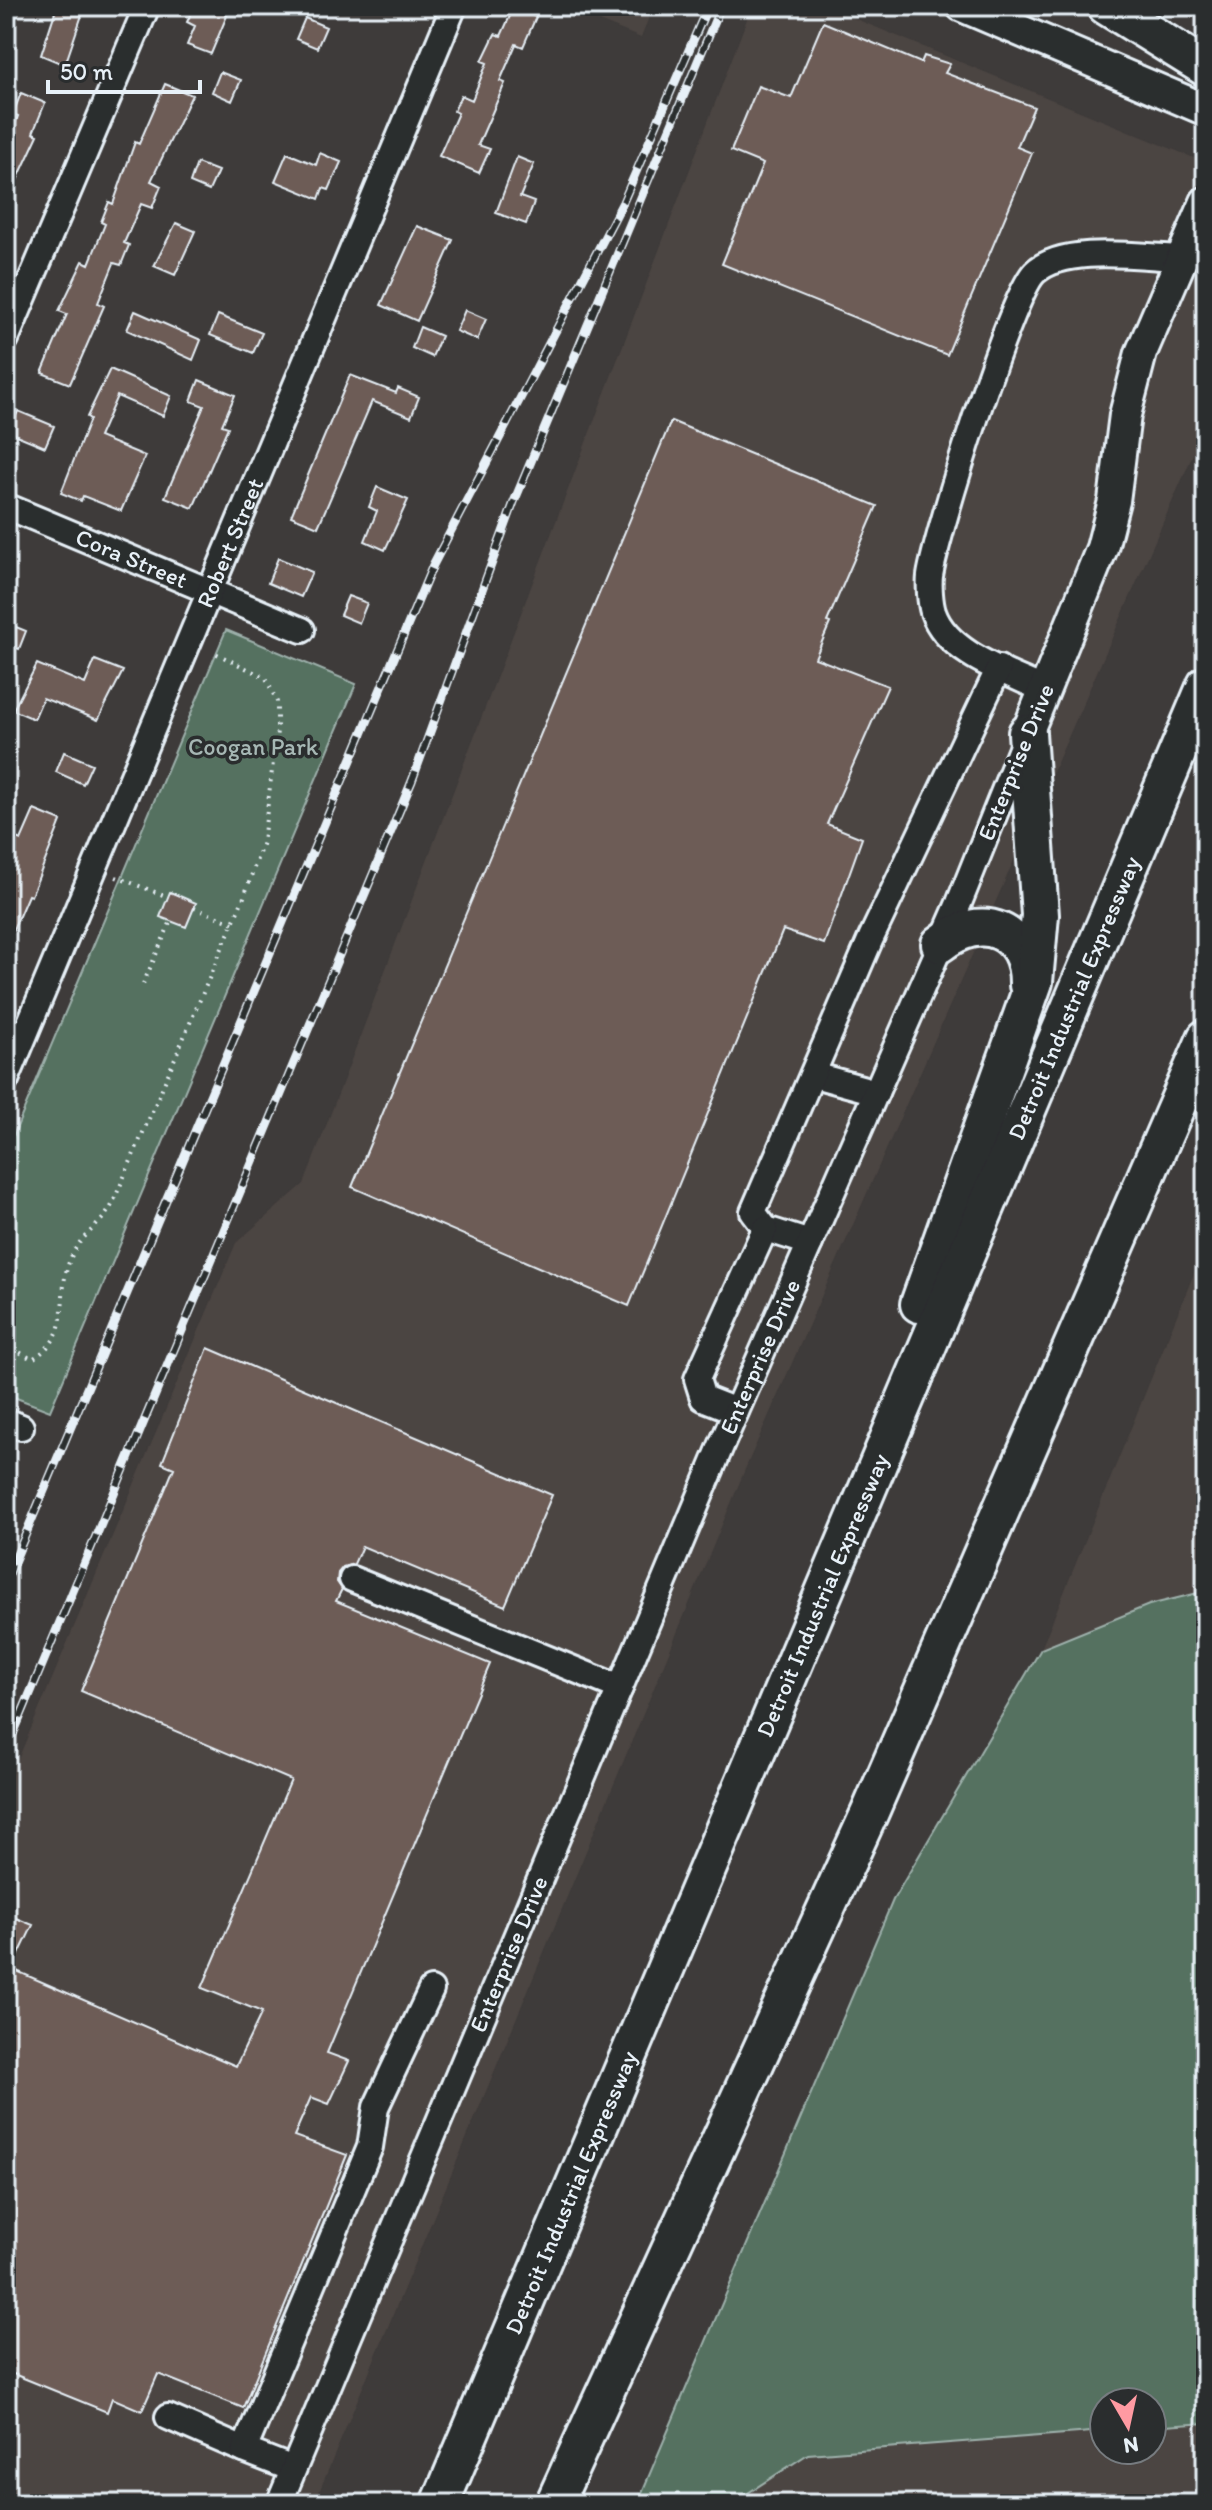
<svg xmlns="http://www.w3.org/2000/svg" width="1212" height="2510" viewBox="0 0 1212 2510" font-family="Itim,sans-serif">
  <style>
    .built { fill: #4c4542; fill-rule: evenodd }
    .green { fill: #557160; stroke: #9eb1ac; stroke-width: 2 }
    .building { fill: #6d5b56; stroke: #e8f1f8; stroke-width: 2 }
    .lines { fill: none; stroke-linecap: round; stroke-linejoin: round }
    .minor-casing { stroke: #e8f1f8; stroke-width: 30 }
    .major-casing { stroke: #e8f1f8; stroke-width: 36 }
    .highway-casing { stroke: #e8f1f8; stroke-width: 42 }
    .path { stroke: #e8f1f8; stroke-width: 4; stroke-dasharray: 2 6; stroke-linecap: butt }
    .minor { stroke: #2a2d2e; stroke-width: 24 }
    .major { stroke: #2a2d2e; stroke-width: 30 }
    .highway { stroke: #2a2d2e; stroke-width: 36 }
    .rail-casing { stroke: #e8f1f8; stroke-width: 9 }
    .rail { stroke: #2a2d2e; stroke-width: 6; stroke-dasharray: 18; stroke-linecap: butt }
    .labels { text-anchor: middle; stroke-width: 7; stroke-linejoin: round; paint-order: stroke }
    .street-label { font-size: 24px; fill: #e8f1f8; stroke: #2a2d2e }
    .park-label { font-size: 24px; fill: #a6b7b4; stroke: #2a2d2e }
  </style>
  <rect width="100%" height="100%" fill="#3e3b3a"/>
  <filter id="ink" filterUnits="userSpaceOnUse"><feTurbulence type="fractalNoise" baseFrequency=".0125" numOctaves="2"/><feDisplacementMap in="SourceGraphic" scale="16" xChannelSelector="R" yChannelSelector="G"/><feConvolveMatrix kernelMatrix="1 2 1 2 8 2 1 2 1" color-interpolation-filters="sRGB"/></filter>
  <g filter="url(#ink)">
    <path class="built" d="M 563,6 L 653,6 L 641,38 Z
      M 752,6 L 824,6 L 1206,163 L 1206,425 L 746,1467 L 314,2504 L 6,2504 L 6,1788 L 236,1243 L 304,1184 Z
      M 1206,1244 L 1206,2504 L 640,2504 L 1041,1649 ZM 1104,2402 L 1152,2402 L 1152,2450 L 1104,2450 Z"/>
    <path class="green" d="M 226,630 L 356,684 L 50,1411 L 6,1394 L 6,1153 Z
      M 1206,1591 L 1206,2423 L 1152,2427 L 1152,2402 L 1104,2402 L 1104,2431 L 808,2454 L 731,2504 L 637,2504 L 893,1900 L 1041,1649 L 1149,1605 Z"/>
    <path class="building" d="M 57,6 L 83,12 L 65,65 L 41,55 Z
      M 194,6 L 231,6 L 211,54 L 187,45 L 195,26 L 187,22 Z
      M 514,7 L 536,17 L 523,47 L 516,44 L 500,81 L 505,83 L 478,145 L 490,149 L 479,173 L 439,156 L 458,113 L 454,111 L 461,95 L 472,100 L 487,63 L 482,61 L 495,34 L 501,36 Z
      M 305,18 L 326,27 L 317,48 L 296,39 Z
      M 823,22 L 921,63 L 924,56 L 950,64 L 945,73 L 1034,107 L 1017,147 L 1032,153 L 947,355 L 722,264 L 763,164 L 731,151 L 758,86 L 791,98 Z
      M 220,72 L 241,80 L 232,101 L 212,92 Z
      M 165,84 L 192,95 L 151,181 L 161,186 L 152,208 L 141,204 L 124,243 L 129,245 L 121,265 L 114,263 L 98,303 L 104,306 L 70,384 L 42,373 L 67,314 L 59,311 L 83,261 L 89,264 L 105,224 L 101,222 L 109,202 L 113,204 L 135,142 L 139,144 Z
      M 21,93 L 45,103 L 33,133 L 38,135 L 6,204 L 6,145 L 18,116 L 13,114 Z
      M 287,153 L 316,165 L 320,153 L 341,162 L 329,190 L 323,188 L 319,199 L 275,181 Z
      M 517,157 L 534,164 L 520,197 L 534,202 L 526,224 L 496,213 Z
      M 197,163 L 218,171 L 209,191 L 190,183 Z
      M 176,223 L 195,231 L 175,275 L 154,266 Z
      M 417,226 L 453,240 L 417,321 L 381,305 Z
      M 465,310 L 486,319 L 477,340 L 456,331 Z
      M 135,311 L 201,340 L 193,360 L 127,330 Z
      M 218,315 L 262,333 L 253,353 L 210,335 Z
      M 420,327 L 441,336 L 432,357 L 412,348 Z
      M 110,369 L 171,396 L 163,416 L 117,396 L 99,437 L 145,456 L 121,511 L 83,496 L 81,501 L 61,493 L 90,419 L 87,417 Z
      M 350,375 L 396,393 L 398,388 L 419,397 L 411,417 L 372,401 L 318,527 L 291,516 Z
      M 199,380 L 235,395 L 222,425 L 228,427 L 193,508 L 165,497 L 204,406 L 191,401 Z
      M 18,411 L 54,426 L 45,447 L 9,432 Z
      M 671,421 L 877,506 L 827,622 L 830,623 L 815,658 L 888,686 L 827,824 L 862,838 L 824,944 L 783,930 L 629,1306 L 352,1187 Z
      M 377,487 L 408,500 L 385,550 L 365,541 L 377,511 L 369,507 Z
      M 278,558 L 312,572 L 301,597 L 268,583 Z
      M 348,596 L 367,603 L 359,623 L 340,615 Z
      M 6,623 L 26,631 L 19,649 L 6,644 Z
      M 95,660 L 123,671 L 98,720 L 43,698 L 34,719 L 13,710 L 37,664 L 85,684 Z
      M 64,752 L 92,764 L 83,784 L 56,772 Z
      M 34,810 L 61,821 L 31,896 L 28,895 L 6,946 L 6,880 L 14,861 L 6,857 L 6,834 L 21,840 Z
      M 170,892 L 196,903 L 186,927 L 160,917 Z
      M 208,1348 L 552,1495 L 505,1606 L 362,1546 L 354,1564 L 343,1567 L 338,1573 L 337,1582 L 342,1589 L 336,1601 L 490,1664 L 327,2053 L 349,2061 L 329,2104 L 311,2097 L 294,2136 L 347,2155 L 243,2408 L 158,2374 L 142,2411 L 112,2398 L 107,2412 L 6,2371 L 6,1914 L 33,1925 L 12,1969 L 236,2066 L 262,2012 L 202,1988 L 291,1780 L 81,1691 L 174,1468 L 162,1463 Z"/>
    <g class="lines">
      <g class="minor-casing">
        <g id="minor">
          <path d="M 6,339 L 147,6"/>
          <path id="s1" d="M 6,506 L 302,630"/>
          <path d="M 1045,690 C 1009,673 947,654 933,612 C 930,602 929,585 930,576 C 936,535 1011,294 1035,272 C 1065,244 1143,257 1182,258"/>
          <path d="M 814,1075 L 876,1092"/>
          <path id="s2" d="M 6,1080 L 454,6"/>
          <path d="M 810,1243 L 766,1229 L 753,1212 L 871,938 L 999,668"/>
          <path d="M 736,1411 L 703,1398 L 697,1379 L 765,1229"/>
          <path d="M 6,1421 L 21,1427"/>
          <path d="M 352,1579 L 620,1688"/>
          <path d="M 168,2417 L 244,2450"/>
          <path d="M 293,2469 L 244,2450 L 370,2147 L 376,2107 L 431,1990"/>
          <path id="s3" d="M 279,2504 L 721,1446 L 959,903 L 1024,741"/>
        </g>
      </g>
      <g class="major-casing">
        <path id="major" d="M 962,6 L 1206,110
          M 1027,733 L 1102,548 L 1114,501 L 1125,415 L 1141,353 L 1206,202"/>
      </g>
      <g class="highway-casing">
        <g id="highway">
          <path d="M 1106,6 L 1206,68"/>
          <path d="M 940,944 C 981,911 1029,929 1028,985"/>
          <path d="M 919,1304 L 1034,982 L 1040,915 L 1027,733"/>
          <path id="s4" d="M 440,2504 L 1206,685"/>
          <path d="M 554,2504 L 870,1812 L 1206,1038"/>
        </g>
      </g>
      <path class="path" d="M 116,877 L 168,897
        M 194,908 L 233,923
        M 143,984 L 171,921
        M 6,1345 L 32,1359 C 78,1333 52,1293 73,1253 C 83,1233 101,1226 112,1205 L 244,897 L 263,842 L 277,731 L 277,702 L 266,678 L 213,652"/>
      <use href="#minor" class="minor"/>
      <use href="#major" class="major"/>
      <use href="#highway" class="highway"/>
      <g class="rail-casing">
        <path id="rail" d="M 6,1581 L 433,565 L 623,202 L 708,6
          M 6,1751 L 412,781 L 514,502 L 721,6"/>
      </g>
      <use href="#rail" class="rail"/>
    </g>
  </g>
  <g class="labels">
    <g class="street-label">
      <text dy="8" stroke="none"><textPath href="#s2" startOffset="582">Robert Street</textPath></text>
      <text dy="8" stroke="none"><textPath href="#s1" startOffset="136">Cora Street</textPath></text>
      <text transform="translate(1016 762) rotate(-68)" y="8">Enterprise Drive</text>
      <text dy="8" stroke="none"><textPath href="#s4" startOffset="1634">Detroit Industrial Expressway</textPath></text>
      <text dy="8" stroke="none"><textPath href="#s3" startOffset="1244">Enterprise Drive</textPath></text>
      <text dy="8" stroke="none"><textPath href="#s4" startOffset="986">Detroit Industrial Expressway</textPath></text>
      <text dy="8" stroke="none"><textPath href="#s3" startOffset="596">Enterprise Drive</textPath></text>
      <text dy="8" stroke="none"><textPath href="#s4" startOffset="338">Detroit Industrial Expressway</textPath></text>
    </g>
    <g class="park-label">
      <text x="253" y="755">Coogan Park</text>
    </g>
  </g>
  <rect width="1212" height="2510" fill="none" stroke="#2a2d2e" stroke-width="32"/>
  <rect x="16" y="16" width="1180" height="2478" fill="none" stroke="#e8f1f8" stroke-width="3" filter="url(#ink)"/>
  <g transform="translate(1128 2426) rotate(171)"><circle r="38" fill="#2a2d2e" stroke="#767b7f" stroke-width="2"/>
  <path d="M0-6L14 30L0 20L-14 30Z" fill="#ff9aa2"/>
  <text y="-12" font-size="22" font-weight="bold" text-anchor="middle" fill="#e8f1f8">N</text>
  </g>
  <path d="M48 80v12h152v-12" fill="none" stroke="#e8f1f8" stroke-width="4"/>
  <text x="60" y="80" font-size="24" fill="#e8f1f8" stroke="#2a2d2e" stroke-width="6" paint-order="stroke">50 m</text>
</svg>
